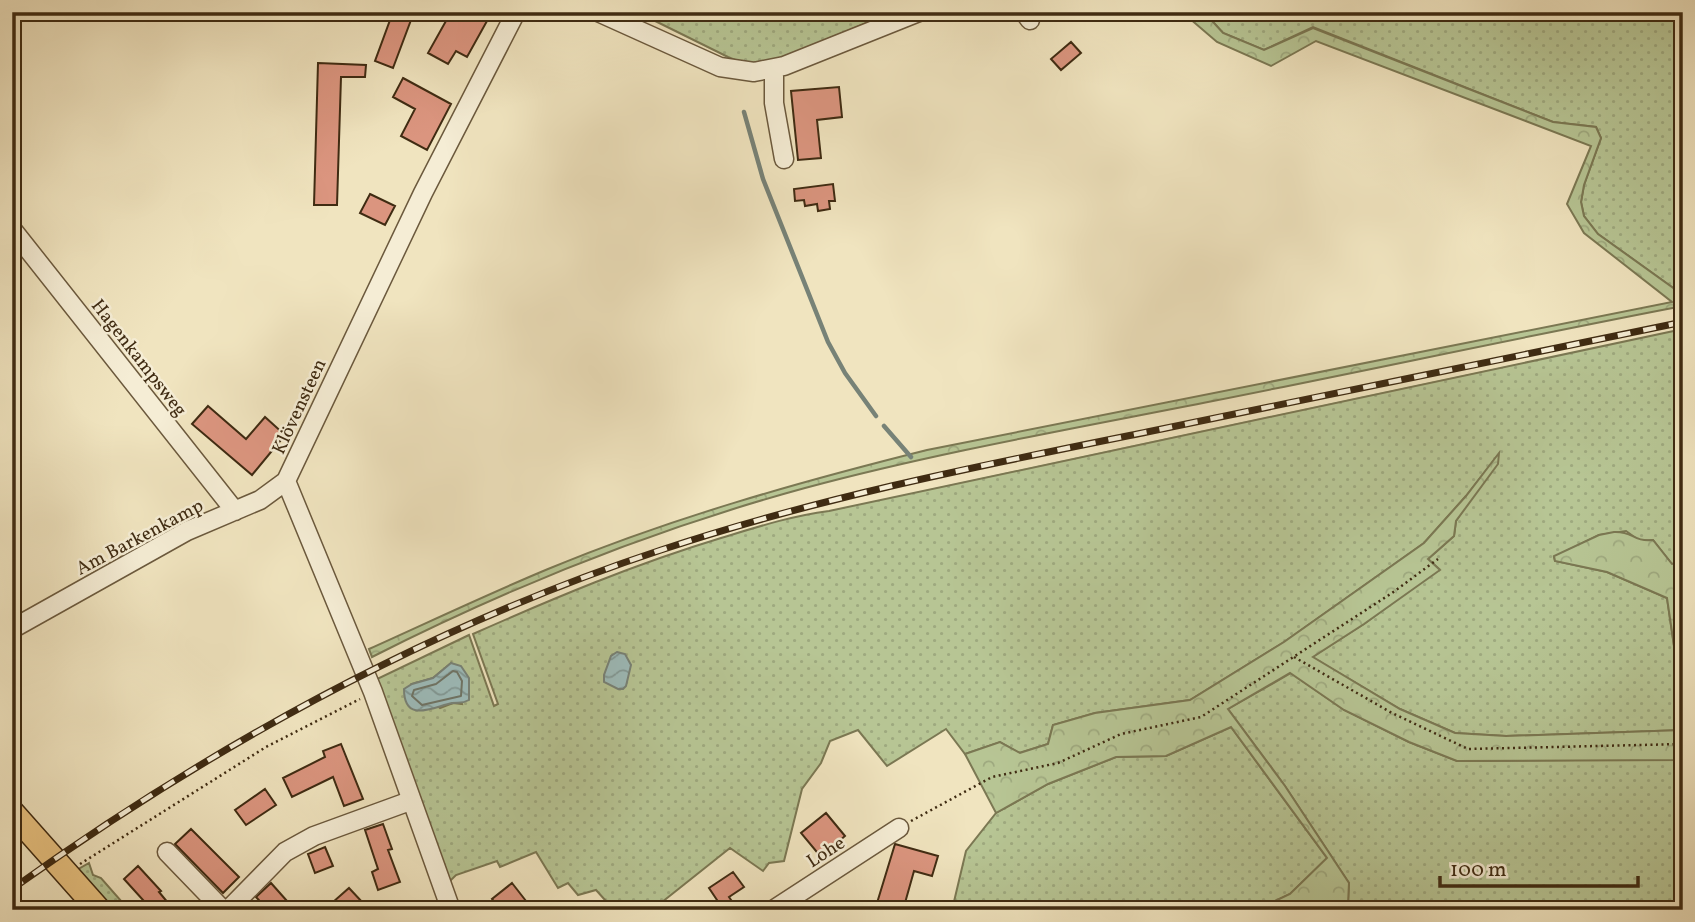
<svg xmlns="http://www.w3.org/2000/svg" width="1695" height="922" viewBox="0 0 1695 922" font-family="Vollkorn,serif">
  <style>
    .grass { fill: url(#grass-dots); stroke: #7b7853; stroke-width: 2; fill-rule: evenodd }
    .forest { fill: url(#forest-crowns); stroke: #7b7853; stroke-width: 2 }
    .water { fill: url(#water-waves); stroke: #778277; stroke-width: 2 }
    .lines { fill: none; stroke-linecap: round; stroke-linejoin: round }
    .shore { stroke: #6e7466; stroke-width: 2 }
    .stream { stroke: #778277; stroke-width: 4.5 }
    .building { fill: #db957f; stroke: #3f2b12; stroke-width: 2 }
    .minor-casing { stroke: #6b593d; stroke-width: 21 }
    .major-casing { stroke: #3f2b12; stroke-width: 26 }
    .path { stroke: #3f2b12; stroke-width: 2.5; stroke-dasharray: 2 3.5; stroke-linecap: butt }
    .minor { stroke: #f5edd5; stroke-width: 18 }
    .major { stroke: #e8c280; stroke-width: 23 }
    .rail-casing { stroke: #3f2b12; stroke-width: 7 }
    .rail { stroke: #f5edd5; stroke-width: 4.5; stroke-dasharray: 13; stroke-linecap: butt }
    .labels { text-anchor: middle; stroke-width: 5; stroke-linejoin: round; paint-order: stroke }
    .street-label { font-size: 19px; fill: #3f2b12; stroke: #f5edd5 }
  </style>
  <defs>
    <pattern id="grass-dots" width="8" height="8" patternUnits="userSpaceOnUse" patternTransform="scale(1.75)"><rect width="8" height="8" fill="#b7c594"/><path d="M2 2h.1M6 6h.1" fill="none" stroke="#9ea97f" stroke-width="1.8" stroke-linecap="round"/></pattern>
    <pattern id="forest-crowns" width="20" height="18" patternUnits="userSpaceOnUse" patternTransform="scale(1.75)"><rect width="20" height="18" fill="#b7c594"/><path d="M2 6a3 3 0 1 1 6 0M12 15a3 3 0 1 1 6 0" fill="none" stroke="#9ea97f"/></pattern>
    <pattern id="water-waves" width="16" height="10" patternUnits="userSpaceOnUse" patternTransform="scale(1.75)"><rect width="16" height="10" fill="#9dbcbb"/><path d="M0 5q4-4 8 0t8 0" fill="none" stroke="#819997"/></pattern>
  </defs>
  <rect width="100%" height="100%" fill="#f0e4bf"/>
  <filter id="stains"><feTurbulence type="fractalNoise" baseFrequency=".00286" numOctaves="4"/><feColorMatrix values="0 0 0 0 .2 0 0 0 0 .09 0 0 0 0 .02 0 0 0 .5 -.17"/></filter>
  <radialGradient id="worn" r=".72"><stop offset=".6" stop-color="#630" stop-opacity="0"/><stop offset="1" stop-color="#630" stop-opacity=".3"/></radialGradient>
  <path class="grass" d="M 637,12 L 893,12 L 768,64 L 747,65 L 728,57 Z
    M 1204,12 L 1683,12 L 1683,295 L 1598,234 L 1584,216 L 1581,202 L 1584,185 L 1601,138 L 1596,127 L 1553,122 L 1313,27 L 1264,50 L 1223,33 Z
    M 1683,329 L 1683,561 L 1672,564 L 1653,540 L 1640,541 L 1626,531 L 1599,535 L 1554,557 L 1555,561 L 1607,572 L 1667,598 L 1683,707 L 1683,730 L 1506,736 L 1455,733 L 1400,709 L 1312,657 L 1364,624 L 1439,569 L 1428,559 L 1454,536 L 1456,521 L 1498,455 L 1466,496 L 1424,543 L 1284,642 L 1190,700 L 1095,713 L 1053,725 L 1048,744 L 1019,753 L 1000,742 L 965,754 L 946,729 L 887,766 L 858,730 L 830,741 L 821,763 L 802,789 L 784,861 L 769,863 L 763,871 L 730,848 L 652,910 L 614,910 L 596,890 L 578,895 L 568,883 L 558,888 L 536,852 L 500,867 L 497,861 L 456,875 L 448,883 L 375,680 L 469,635 L 494,706 L 498,704 L 473,634 C 554,598 635,564 721,538 C 757,527 791,516 829,511 C 1113,449 1398,389 1683,329 ZM 451,663 L 462,704 L 453,703 L 440,708 L 412,684 L 433,678 Z
    M 1291,673 L 1344,710 L 1409,742 L 1457,761 L 1682,759 L 1683,910 L 1342,910 L 1348,903 L 1349,883 L 1285,786 L 1228,709 Z
    M 1231,727 L 1327,858 L 1290,894 L 1256,910 L 952,910 L 966,851 L 996,813 L 1048,784 L 1116,757 L 1166,756 Z
    M 89,863 L 93,875 L 101,878 L 129,910 L 108,910 L 75,871 Z"/>
  <path class="forest" d="M 1182,12 L 1204,12 L 1223,33 L 1264,50 L 1313,28 L 1553,122 L 1596,127 L 1601,138 L 1584,185 L 1581,202 L 1584,216 L 1598,234 L 1683,295 L 1683,306 C 1526,336 1370,370 1213,401 C 1077,428 939,452 805,488 C 655,529 510,587 372,657 L 369,649 C 429,622 488,594 548,569 C 671,518 799,482 927,450 L 1672,302 L 1584,233 L 1567,204 L 1591,146 L 1316,41 L 1271,66 L 1217,42 Z
    M 1499,453 L 1498,464 L 1456,521 L 1454,536 L 1428,559 L 1440,570 L 1364,624 L 1313,657 L 1400,709 L 1455,733 L 1506,736 L 1683,730 L 1683,760 L 1457,761 L 1409,742 L 1344,710 L 1290,673 L 1228,709 L 1285,786 L 1349,883 L 1348,904 L 1342,910 L 1256,910 L 1290,894 L 1327,858 L 1231,727 L 1166,756 L 1116,757 L 1048,784 L 996,813 L 965,754 L 1000,742 L 1020,753 L 1048,744 L 1053,725 L 1095,713 L 1190,700 L 1284,642 L 1424,543 L 1466,496 Z
    M 1614,532 C 1634,531 1632,542 1653,540 L 1672,564 L 1683,562 L 1683,595 L 1680,602 L 1679,615 L 1683,655 L 1683,707 L 1667,598 L 1607,572 L 1555,561 L 1554,556 L 1599,535 Z"/>
  <path class="water" d="M 617,652 L 625,654 L 631,665 L 626,686 L 623,689 L 618,689 L 604,682 L 604,675 L 611,656 Z
    M 451,663 L 461,666 L 469,678 L 469,700 C 462,704 459,702 452,703 C 433,707 404,724 404,689 L 412,684 L 433,678 Z"/>
  <g class="lines">
    <path class="shore" d="M 453,671 L 457,672 L 462,681 L 461,696 L 422,705 L 412,696 L 414,690 L 436,684 Z"/>
    <path class="stream" d="M 744,112 L 763,179 L 828,342 L 845,373 L 876,416
      M 884,426 L 911,457"/>
  </g>
  <path class="building" d="M 393,12 L 414,12 L 393,68 L 375,61 Z
    M 451,12 L 492,12 L 467,57 L 456,51 L 448,64 L 428,53 Z
    M 1071,42 L 1081,53 L 1061,70 L 1051,59 Z
    M 318,63 L 366,65 L 365,77 L 341,77 L 337,205 L 314,205 Z
    M 403,78 L 451,104 L 427,150 L 401,136 L 415,109 L 393,97 Z
    M 839,87 L 842,117 L 817,120 L 821,158 L 798,160 L 791,91 Z
    M 833,184 L 835,201 L 829,201 L 830,209 L 818,211 L 817,204 L 805,206 L 804,200 L 795,201 L 794,189 Z
    M 370,194 L 395,206 L 385,225 L 360,213 Z
    M 208,406 L 246,439 L 265,417 L 285,435 L 252,475 L 192,424 Z
    M 341,744 L 363,799 L 344,806 L 333,777 L 292,797 L 283,778 L 325,757 L 323,751 Z
    M 265,789 L 276,805 L 246,825 L 235,810 Z
    M 826,813 L 845,836 L 821,857 L 801,833 Z
    M 383,824 L 392,849 L 388,850 L 400,882 L 378,890 L 372,872 L 378,869 L 365,830 Z
    M 191,829 L 239,877 L 223,893 L 175,844 Z
    M 895,844 L 938,856 L 932,876 L 914,871 L 903,910 L 877,903 Z
    M 325,847 L 333,866 L 315,873 L 308,854 Z
    M 138,866 L 161,891 L 159,892 L 174,910 L 152,910 L 124,879 Z
    M 733,872 L 744,887 L 729,897 L 738,910 L 710,910 L 719,903 L 709,888 Z
    M 271,883 L 287,901 L 277,910 L 268,910 L 256,897 Z
    M 512,883 L 533,910 L 501,910 L 492,899 Z
    M 349,888 L 363,903 L 355,910 L 340,910 L 333,902 Z"/>
  <g class="lines">
    <g class="minor-casing">
      <path id="minor" d="M 598,12 L 720,67 L 754,72 L 784,66 L 919,12
        M 1024,12 L 1030,20
        M 774,68 L 774,103 L 784,159
        M 12,229 L 235,511
        M 12,629 L 187,531 L 260,500 L 286,481
        M 167,852 L 223,910
        M 228,910 L 285,852 L 314,836 L 410,801
        M 451,910 L 373,692 L 286,481 L 423,193 L 516,12
        M 773,910 L 899,828"/>
    </g>
    <g class="major-casing">
      <path id="major" d="M 12,812 L 99,910"/>
    </g>
    <path class="path" d="M 1294,657 L 1392,713 L 1468,749 L 1683,744
      M 911,821 L 992,777 L 1058,763 L 1121,734 L 1201,717 L 1392,593 L 1438,559
      M 12,850 L 19,845
      M 80,864 L 266,747 L 360,699"/>
    <use href="#minor" class="minor"/>
    <use href="#major" class="major"/>
    <g class="rail-casing">
      <path id="rail" d="M 12,889 C 211,747 428,627 661,550 C 820,497 983,465 1147,432 C 1326,395 1504,359 1683,322"/>
    </g>
    <use href="#rail" class="rail"/>
  </g>
  <g class="labels">
    <g class="street-label">
      <text transform="translate(140 357) rotate(52)" y="7">Hagenkampsweg</text>
      <text transform="translate(298 406) rotate(-65)" y="7">Klövensteen</text>
      <text transform="translate(139 536) rotate(-28)" y="7">Am Barkenkamp</text>
      <text transform="translate(825 851) rotate(-33)" y="7">Lohe</text>
    </g>
  </g>
  <rect width="1695" height="922" fill="none" stroke="#f0e4bf" stroke-width="42"/>
  <rect x="14" y="14" width="1667" height="894" fill="none" stroke="#3f2b12" stroke-width="3.5"/>
  <rect x="21" y="21" width="1653" height="880" fill="none" stroke="#3f2b12" stroke-width="2"/>
  <path d="M1440 876v10h198v-10" fill="none" stroke="#3f2b12" stroke-width="3.5"/>
  <text x="1450" y="876" font-size="21" fill="#3f2b12" stroke="#f5edd5" stroke-width="5" paint-order="stroke">100 m</text>
  <rect width="100%" height="100%" filter="url(#stains)"/>
  <rect width="100%" height="100%" fill="url(#worn)"/>
</svg>
